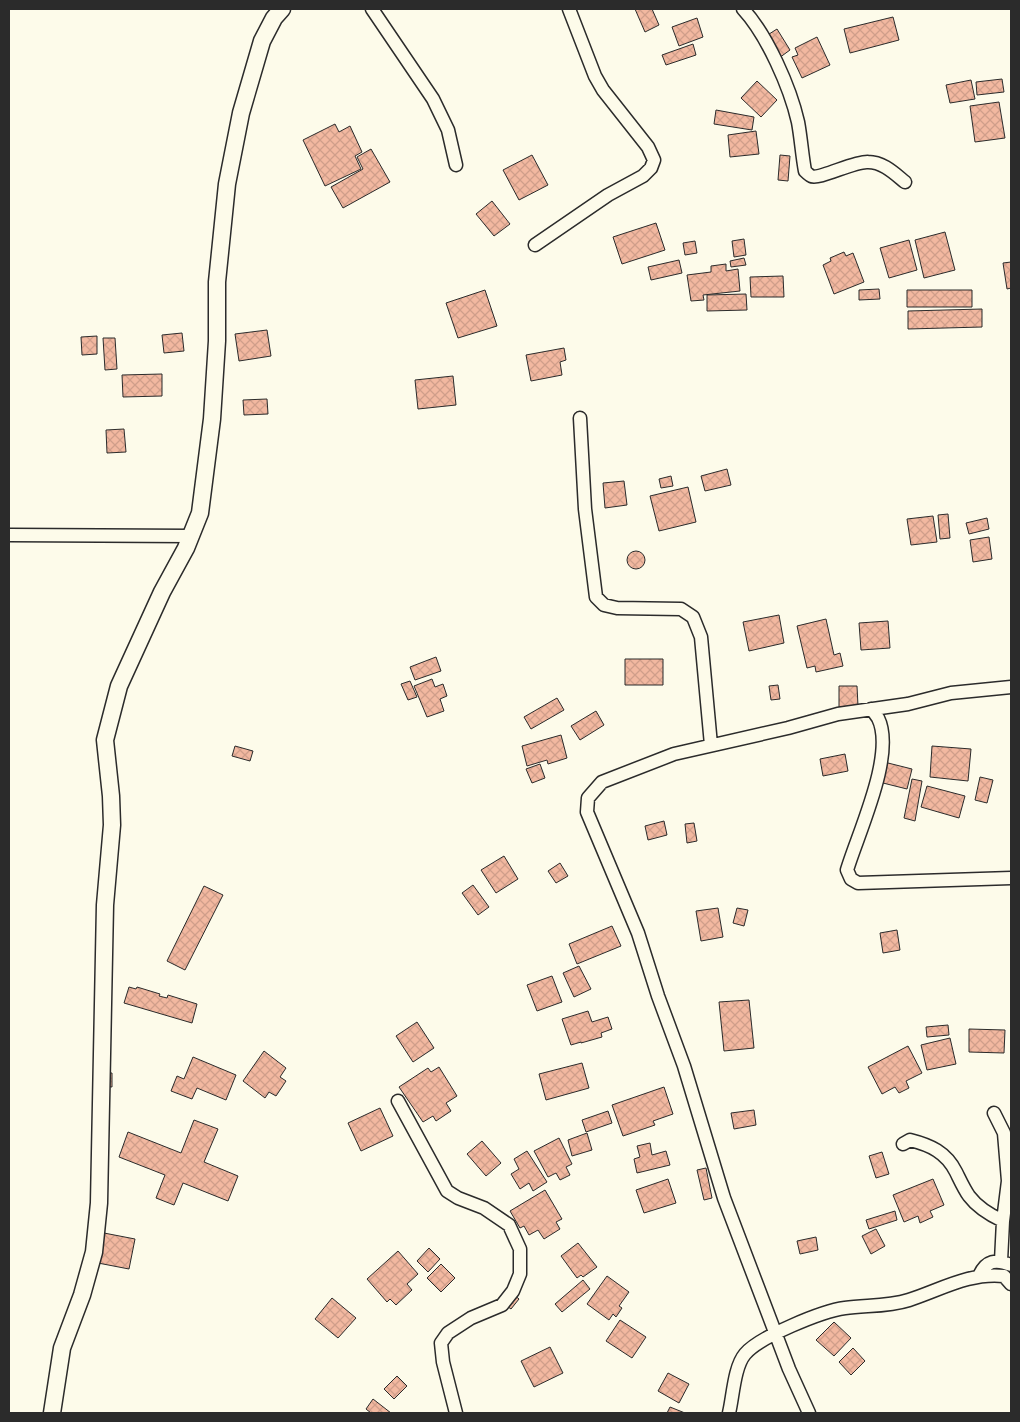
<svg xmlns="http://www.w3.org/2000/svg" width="1020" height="1422" viewBox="0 0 1020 1422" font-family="'Asap Condensed',sans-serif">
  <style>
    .building { fill: url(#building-cross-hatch); stroke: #2b2b2b }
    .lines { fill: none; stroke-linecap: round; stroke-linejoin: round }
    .minor-casing { stroke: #2b2b2b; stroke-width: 15 }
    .tertiary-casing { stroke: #2b2b2b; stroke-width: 19 }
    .minor { stroke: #fdfbea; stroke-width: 12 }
    .tertiary { stroke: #fdfbea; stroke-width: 16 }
  </style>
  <defs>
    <pattern id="building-cross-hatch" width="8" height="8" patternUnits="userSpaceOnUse" patternTransform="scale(1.25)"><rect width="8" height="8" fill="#f2b8a0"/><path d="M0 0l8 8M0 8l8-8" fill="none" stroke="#d09e8a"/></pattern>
  </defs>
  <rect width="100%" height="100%" fill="#fdfbea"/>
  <path class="building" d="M 635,9 L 652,9 L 659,25 L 645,32 Z
    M 893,17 L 899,40 L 850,53 L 844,29 Z
    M 697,18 L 703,37 L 679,46 L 672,27 Z
    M 777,29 L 790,50 L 779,58 L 766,36 Z
    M 817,37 L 830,65 L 802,78 L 792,57 L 798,55 L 795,48 Z
    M 693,44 L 696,55 L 666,65 L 662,55 Z
    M 1002,79 L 1004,92 L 977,95 L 976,82 Z
    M 971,80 L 975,99 L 950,103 L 946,85 Z
    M 757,81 L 777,100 L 761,117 L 741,98 Z
    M 999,102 L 1005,138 L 975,142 L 970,106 Z
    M 716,110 L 754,117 L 752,130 L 714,124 Z
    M 335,124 L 339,132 L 350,126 L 362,152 L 355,156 L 361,169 L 325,186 L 303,140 Z
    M 756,131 L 759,154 L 730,157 L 728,135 Z
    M 371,149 L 390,182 L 343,208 L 331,187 L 363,169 L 357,157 Z
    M 532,155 L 548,185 L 519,200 L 503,170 Z
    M 780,155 L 790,156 L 788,181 L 778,180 Z
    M 492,201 L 510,224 L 494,236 L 476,214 Z
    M 656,223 L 665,250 L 622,264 L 613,237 Z
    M 945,232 L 955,270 L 924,278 L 915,240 Z
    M 744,239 L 746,255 L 734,257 L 732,241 Z
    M 909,240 L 917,270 L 889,278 L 880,248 Z
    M 695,241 L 697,253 L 685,255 L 683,243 Z
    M 844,252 L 846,256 L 853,253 L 864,282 L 834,294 L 823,265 L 831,261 L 830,258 Z
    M 744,258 L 746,265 L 731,267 L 730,261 Z
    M 679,260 L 682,273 L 651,280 L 648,267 Z
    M 1011,262 L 1011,288 L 1007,289 L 1003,263 Z
    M 726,264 L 726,271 L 738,269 L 740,291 L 703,295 L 704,300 L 691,301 L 687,275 L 711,272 L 711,266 Z
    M 783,276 L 784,297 L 751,297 L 750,277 Z
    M 879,289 L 880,299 L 859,300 L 859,290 Z
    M 485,290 L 497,326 L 458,338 L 446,303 Z
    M 907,290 L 972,290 L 972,307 L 907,307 Z
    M 746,294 L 747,310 L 707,311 L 707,295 Z
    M 982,309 L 982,327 L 908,329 L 908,311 Z
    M 267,330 L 271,356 L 239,361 L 235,334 Z
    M 182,333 L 184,351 L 164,353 L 162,335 Z
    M 97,336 L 97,354 L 82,355 L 81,337 Z
    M 103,338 L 115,338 L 117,369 L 105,370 Z
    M 564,348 L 566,360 L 560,362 L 562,375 L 531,381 L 526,355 Z
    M 162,374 L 162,396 L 123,397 L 122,375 Z
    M 453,376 L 456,405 L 418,409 L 415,380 Z
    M 267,399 L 268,414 L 244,415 L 243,400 Z
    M 124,429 L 126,452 L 107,453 L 106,430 Z
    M 727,469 L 731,485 L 705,491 L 701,476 Z
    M 671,476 L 673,486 L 661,488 L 659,479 Z
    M 624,481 L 627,505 L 605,508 L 603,483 Z
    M 688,487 L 696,522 L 659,531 L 650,496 Z
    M 948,514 L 950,538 L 940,539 L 938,515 Z
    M 933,516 L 937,542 L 911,545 L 907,519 Z
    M 987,518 L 989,529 L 969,534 L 966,523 Z
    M 989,537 L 992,559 L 973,562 L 970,540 Z
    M627 560a9 9 0 1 1 18 0a9 9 0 1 1-18 0Z
    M 779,615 L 784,643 L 749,651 L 743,622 Z
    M 826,619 L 834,655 L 840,653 L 843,666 L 816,672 L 815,666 L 807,668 L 797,626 Z
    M 888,621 L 890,648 L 861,650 L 859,623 Z
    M 436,657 L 441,671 L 415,680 L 410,667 Z
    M 625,659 L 663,659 L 663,685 L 625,685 Z
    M 432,679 L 435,687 L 443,684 L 447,696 L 440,699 L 444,711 L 427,717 L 414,686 Z
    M 410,681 L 417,697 L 408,700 L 401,684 Z
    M 778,685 L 780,699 L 771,700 L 769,686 Z
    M 839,686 L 857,686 L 858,706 L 839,707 Z
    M 557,698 L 564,710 L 531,729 L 524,717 Z
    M 596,711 L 604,725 L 580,740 L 571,726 Z
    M 561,735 L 567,758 L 548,764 L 547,760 L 527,766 L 522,746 Z
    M 235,746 L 253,751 L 250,761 L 232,756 Z
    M 932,746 L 971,749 L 968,781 L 930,777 Z
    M 845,754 L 848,771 L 823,776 L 820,759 Z
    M 884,762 L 912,769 L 907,789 L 879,782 Z
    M 540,764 L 545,778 L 532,783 L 526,769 Z
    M 980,777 L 993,780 L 987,803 L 975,800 Z
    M 912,779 L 922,781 L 915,821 L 904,818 Z
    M 927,786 L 965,796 L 959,818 L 921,807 Z
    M 664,821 L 667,835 L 648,840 L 645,826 Z
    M 694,823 L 697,841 L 687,843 L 685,824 Z
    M 504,856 L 518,879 L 496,893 L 481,870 Z
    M 560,863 L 568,876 L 556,883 L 548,871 Z
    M 473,885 L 489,907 L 478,915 L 462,893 Z
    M 204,886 L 223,895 L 185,970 L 167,961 Z
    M 718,908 L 723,937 L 701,941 L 696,911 Z
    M 737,908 L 748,910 L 744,926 L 733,923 Z
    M 612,926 L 621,946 L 577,964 L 569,944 Z
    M 897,930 L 900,950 L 883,953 L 880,933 Z
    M 579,966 L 591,989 L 574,997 L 563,973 Z
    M 552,976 L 562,1002 L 537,1011 L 527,985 Z
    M 129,987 L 136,989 L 137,987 L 160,994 L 159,996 L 167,998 L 168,995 L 197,1004 L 192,1023 L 124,1003 Z
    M 749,1000 L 754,1048 L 724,1051 L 719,1002 Z
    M 588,1011 L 592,1022 L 608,1017 L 612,1029 L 601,1033 L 602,1037 L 581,1043 L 581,1042 L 571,1045 L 562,1019 Z
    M 417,1022 L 434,1048 L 413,1062 L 396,1036 Z
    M 948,1025 L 949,1035 L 927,1037 L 926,1027 Z
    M 969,1029 L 1005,1030 L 1004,1053 L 969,1052 Z
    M 950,1038 L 956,1064 L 927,1070 L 921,1045 Z
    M 908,1046 L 922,1073 L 906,1081 L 909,1088 L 899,1093 L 895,1087 L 882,1094 L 868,1067 Z
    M 264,1051 L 286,1068 L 280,1077 L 286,1081 L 276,1096 L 269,1092 L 265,1098 L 243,1081 Z
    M 193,1057 L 236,1075 L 226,1100 L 197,1088 L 192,1099 L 171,1091 L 177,1076 L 184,1079 Z
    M 582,1063 L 589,1088 L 546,1100 L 539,1074 Z
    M 439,1067 L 457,1096 L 446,1103 L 451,1111 L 436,1121 L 433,1116 L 423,1122 L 399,1087 L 428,1068 L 431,1072 Z
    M 103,1073 L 112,1073 L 112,1087 L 103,1086 Z
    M 664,1087 L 673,1114 L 653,1121 L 655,1125 L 623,1136 L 612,1105 Z
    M 380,1108 L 393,1136 L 361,1151 L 348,1123 Z
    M 754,1110 L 756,1125 L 734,1129 L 731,1113 Z
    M 608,1111 L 612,1123 L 586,1132 L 582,1120 Z
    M 194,1120 L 218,1129 L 204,1162 L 238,1176 L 228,1201 L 183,1183 L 174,1205 L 156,1198 L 165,1175 L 119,1157 L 128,1132 L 181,1153 Z
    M 587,1133 L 592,1150 L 572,1156 L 568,1140 Z
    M 559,1138 L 572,1164 L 566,1167 L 570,1175 L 560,1180 L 556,1173 L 548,1177 L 534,1151 Z
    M 482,1141 L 501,1163 L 486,1176 L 467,1154 Z
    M 650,1143 L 652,1155 L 666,1151 L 670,1165 L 637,1173 L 634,1159 L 640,1157 L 637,1146 Z
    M 527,1151 L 547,1182 L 533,1191 L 529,1183 L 520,1189 L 511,1174 L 519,1169 L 514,1159 Z
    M 882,1152 L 889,1174 L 876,1178 L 869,1156 Z
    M 706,1168 L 712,1198 L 704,1200 L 697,1170 Z
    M 668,1179 L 676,1203 L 644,1213 L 636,1190 Z
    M 933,1179 L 944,1205 L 930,1211 L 933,1217 L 920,1223 L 918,1216 L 904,1222 L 893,1195 Z
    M 545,1190 L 562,1219 L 556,1222 L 560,1229 L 544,1239 L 538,1230 L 529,1235 L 524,1226 L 520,1228 L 510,1211 Z
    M 895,1211 L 897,1220 L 869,1229 L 866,1220 Z
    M 876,1229 L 885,1246 L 871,1254 L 862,1236 Z
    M 104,1233 L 135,1239 L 129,1269 L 98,1263 Z
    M 816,1237 L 818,1250 L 800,1254 L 797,1241 Z
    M 578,1243 L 597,1267 L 583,1277 L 581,1275 L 577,1278 L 561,1256 Z
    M 429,1248 L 440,1259 L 428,1272 L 417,1261 Z
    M 398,1251 L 418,1274 L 407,1284 L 412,1290 L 396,1305 L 390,1299 L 387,1302 L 367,1279 Z
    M 441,1264 L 455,1278 L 441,1292 L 427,1278 Z
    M 607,1276 L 629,1292 L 619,1306 L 622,1308 L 616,1317 L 613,1314 L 609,1320 L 587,1304 Z
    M 583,1280 L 590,1289 L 562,1312 L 555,1304 Z
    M 512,1293 L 519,1299 L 511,1309 L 504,1304 Z
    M 332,1298 L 356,1318 L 338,1338 L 315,1319 Z
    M 620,1320 L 646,1337 L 632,1358 L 606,1341 Z
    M 834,1322 L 851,1338 L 834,1356 L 816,1340 Z
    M 550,1347 L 563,1373 L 534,1387 L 521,1361 Z
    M 853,1348 L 865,1361 L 851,1375 L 839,1362 Z
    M 668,1373 L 689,1384 L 679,1403 L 658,1391 Z
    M 397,1376 L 407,1386 L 394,1399 L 384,1389 Z
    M 373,1399 L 391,1413 L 371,1413 L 366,1409 Z
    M 670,1407 L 685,1413 L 667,1413 Z"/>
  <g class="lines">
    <g class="minor-casing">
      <path id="minor" d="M 372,9 L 433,99 L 448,130 L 456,165
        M 743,9 C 767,35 790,87 798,122 C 801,138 802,155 805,171 C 806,172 810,176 811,176 C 819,180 854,161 868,162 C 883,162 894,173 905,182
        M 535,245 L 608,195 L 643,176 L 651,168 L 654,160 L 648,147 L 603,90 L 595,76 L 569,9
        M 580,418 L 585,509 L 596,597 L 604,605 L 617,608 L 681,609 L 693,617 L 701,637 L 711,745
        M 9,535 L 191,536
        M 871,709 C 873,711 876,715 878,718 C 896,754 858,833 847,870 L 851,879 L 858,883 L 1011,878
        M 398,1101 L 447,1191 L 458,1198 L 484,1208 L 509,1225 L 520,1249 L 520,1274 L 513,1291 L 502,1305 L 471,1318 L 448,1333 L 441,1343 L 443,1362 L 456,1413
        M 994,1113 L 1004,1133 L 1008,1181 L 1003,1221 L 1001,1261
        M 903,1144 L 910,1140 C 930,1145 946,1152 956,1172 C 960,1180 964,1189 969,1196 C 978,1208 990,1215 1003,1221
        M 979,1276 C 986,1260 996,1259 1011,1265
        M 729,1413 C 733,1397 734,1367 745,1354 C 759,1337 822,1311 845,1308 C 866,1305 887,1307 909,1300 C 940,1290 970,1272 1004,1276 L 1011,1284
        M 809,1413 L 789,1369 L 724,1198 L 684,1066 L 658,996 L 638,933 L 587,812 L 588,798 L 602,782 L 674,754 L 788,728 L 838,714 L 908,704 L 951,693 L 1011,687"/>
    </g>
    <g class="tertiary-casing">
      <path id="tertiary" d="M 52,1413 L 62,1348 L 82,1295 L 94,1252 L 99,1203 L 105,905 L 112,825 L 111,796 L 105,740 L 119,686 L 162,592 L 186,548 L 200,513 L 212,419 L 217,341 L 217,282 L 227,184 L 241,113 L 262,41 L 274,18 L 282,9"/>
    </g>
    <use href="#minor" class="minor"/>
    <use href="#tertiary" class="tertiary"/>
  </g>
  <rect width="1020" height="1422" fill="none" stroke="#2b2b2b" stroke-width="20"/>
</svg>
